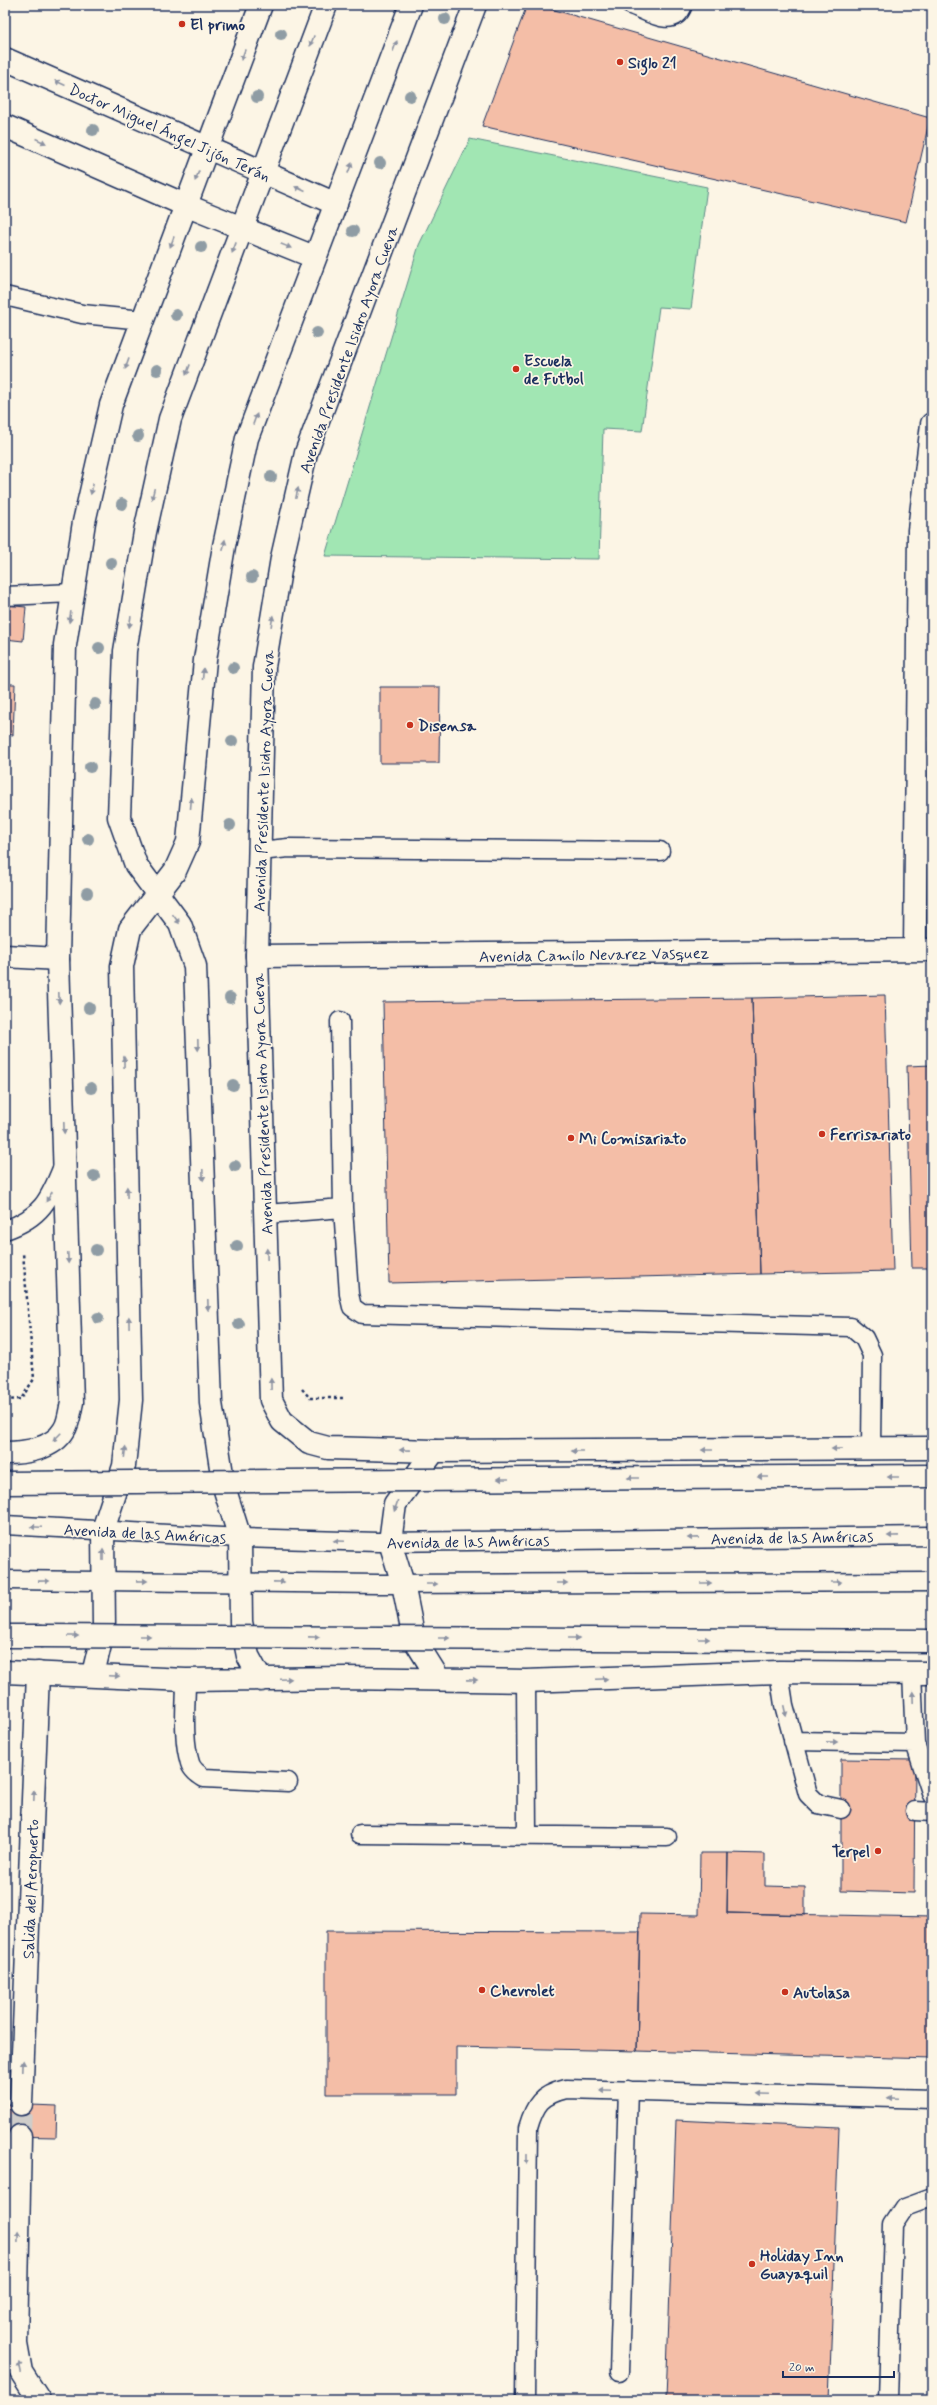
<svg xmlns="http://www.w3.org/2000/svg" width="937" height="2405" viewBox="0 0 937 2405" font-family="Mynerve,sans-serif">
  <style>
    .green { fill: #a1e6b3; stroke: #5e8a88 }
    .building { fill: #f4bea7; stroke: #1b2f5e }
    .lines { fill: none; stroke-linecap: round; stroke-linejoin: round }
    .minor-tunnel { stroke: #cfcdca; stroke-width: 22; stroke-dasharray: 22 11; stroke-linecap: butt }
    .service-casing { stroke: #1b2f5e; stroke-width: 21 }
    .minor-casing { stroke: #1b2f5e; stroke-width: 25 }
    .tertiary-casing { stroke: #1b2f5e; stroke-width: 25 }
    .secondary-casing { stroke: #1b2f5e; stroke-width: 25 }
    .primary-casing { stroke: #1b2f5e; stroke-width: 25 }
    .path { stroke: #1b2f5e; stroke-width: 2.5; stroke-dasharray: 3 3; stroke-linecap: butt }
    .service { stroke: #fcf5e5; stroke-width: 18 }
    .minor { stroke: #fcf5e5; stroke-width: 22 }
    .tertiary { stroke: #fcf5e5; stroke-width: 22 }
    .secondary { stroke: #fcf5e5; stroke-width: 22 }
    .primary { stroke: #fcf5e5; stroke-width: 22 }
    .primary-bridge-casing { stroke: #1b2f5e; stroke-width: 25; stroke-linecap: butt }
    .primary-bridge { stroke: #fcf5e5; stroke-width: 22 }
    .tree { fill: #8f9ca4 }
    .oneway { fill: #8c92a2 }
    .poi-dot { fill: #c8321e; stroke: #fcf5e5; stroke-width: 1.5 }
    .labels { text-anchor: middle; stroke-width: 3.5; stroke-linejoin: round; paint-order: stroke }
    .poi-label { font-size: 16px; font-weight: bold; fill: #1b2f5e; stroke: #fcf5e5; text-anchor: start }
    .street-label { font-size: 16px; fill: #1b2f5e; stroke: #fcf5e5 }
  </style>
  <rect width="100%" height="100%" fill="#fcf5e5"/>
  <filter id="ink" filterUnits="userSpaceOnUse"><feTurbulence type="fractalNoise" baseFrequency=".025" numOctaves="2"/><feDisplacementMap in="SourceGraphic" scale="8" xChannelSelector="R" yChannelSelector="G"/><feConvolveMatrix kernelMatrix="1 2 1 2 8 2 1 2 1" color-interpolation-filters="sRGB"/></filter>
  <g filter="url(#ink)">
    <path class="green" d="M 470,139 L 707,187 L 691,309 L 659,307 L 642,431 L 603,429 L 599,559 L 325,556 L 419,245 Z"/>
    <path class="building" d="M 527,5 L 537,5 L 930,118 L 906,222 L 482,126 Z
      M 5,605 L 26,607 L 23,641 L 5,639 Z
      M 5,684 L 15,684 L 13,735 L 5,734 Z
      M 380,687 L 440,687 L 439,763 L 380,763 Z
      M 885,995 L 893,1271 L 760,1274 L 752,998 Z
      M 752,998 L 760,1274 L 389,1283 L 383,1002 Z
      M 932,1065 L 932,1268 L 912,1268 L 907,1066 Z
      M 841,1759 L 915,1760 L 914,1893 L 841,1891 Z
      M 700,1853 L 728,1853 L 727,1913 L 932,1917 L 932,2059 L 637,2051 L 640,1914 L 699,1915 Z
      M 728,1853 L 765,1854 L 765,1886 L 805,1887 L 805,1915 L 727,1913 Z
      M 326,1931 L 640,1932 L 637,2051 L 456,2047 L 456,2094 L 326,2094 Z
      M 5,2104 L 57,2106 L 56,2137 L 5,2136 Z
      M 676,2120 L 839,2128 L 829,2400 L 666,2400 Z"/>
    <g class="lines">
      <path class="minor-tunnel" d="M 20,2136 L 21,2104"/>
      <g class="service-casing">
        <path id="service" d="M 631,5 C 649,12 674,30 683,5
          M 5,296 L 82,314 L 143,320
          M 5,596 L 73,593
          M 260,851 L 288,848 L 660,851
          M 340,1021 L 343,1208
          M 266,1214 L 343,1208 L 349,1294 L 352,1307 L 362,1314 L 851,1327 L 864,1338 L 872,1355 L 871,1448
          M 5,1230 C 41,1218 50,1199 63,1166
          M 5,1525 L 240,1538 L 378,1542 L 932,1536
          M 5,1580 L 379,1584 L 932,1582
          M 779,1672 L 784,1705 L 808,1794 L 818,1804 L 841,1809
          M 186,1680 C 186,1706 182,1737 190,1763 C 192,1770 198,1774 204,1778 L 288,1782
          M 526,1681 L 527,1834
          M 793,1741 L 915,1743 L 912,1672
          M 915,1743 L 932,1795
          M 915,1811 L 932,1812
          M 360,1834 L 667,1837
          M 619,2372 L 628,2090
          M 525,2400 L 528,2128 C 535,2104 541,2095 566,2089 L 932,2099
          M 888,2400 L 893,2225 L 905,2207 L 932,2197"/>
      </g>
      <g class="minor-casing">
        <path id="minor" d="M 915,950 L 919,530 L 932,424
          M 5,956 L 58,959
          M 257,956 L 932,950
          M 21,2104 L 38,1673
          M 20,2136 L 16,2344 L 21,2372 L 39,2400"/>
      </g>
      <g class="tertiary-casing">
        <path id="tertiary" d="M 5,59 L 336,204
          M 5,126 L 185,205 L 314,257"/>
      </g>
      <g class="secondary-casing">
        <path id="secondary" d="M 475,5 L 306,453 L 282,558 L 264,667 L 257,956 L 271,1400 L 282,1421 L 309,1443 L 328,1448 L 434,1451 L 932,1448
          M 5,1453 C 25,1453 53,1449 64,1430 C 69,1423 70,1410 72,1402 L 58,959 L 65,645 L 84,522 L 111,405 L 261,5"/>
      </g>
      <g class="primary-casing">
        <path id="primary" d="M 434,1451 L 395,1504 L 390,1542 L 403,1584 L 414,1639 L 439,1679
          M 5,1636 L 40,1636
          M 5,1672 L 186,1680 L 346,1678 L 526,1681 L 779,1672 L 932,1673
          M 93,1674 L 104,1628 L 103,1530 L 124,1466 L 131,1400 L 122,966 L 130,929 L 175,871 L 188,842 L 205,660 L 224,546 L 247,438 L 411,5
          M 261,1680 L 248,1656 L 241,1622 L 240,1538 L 224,1487 L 211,1403 L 195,966 L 180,924 L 136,865 L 119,817 L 125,651 L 145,532 L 170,419 L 326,5"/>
      </g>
      <path class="path" d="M 302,1389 L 310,1398 L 343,1398
        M 5,1400 L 21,1399 L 34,1379 L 23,1253"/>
      <use href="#service" class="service"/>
      <use href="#minor" class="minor"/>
      <use href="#tertiary" class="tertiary"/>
      <use href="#secondary" class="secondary"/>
      <use href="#primary" class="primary"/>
      <g class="primary-bridge-casing">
        <path id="primary-bridge" d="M 5,1483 L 932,1476
          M 40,1636 L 932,1641"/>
      </g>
      <use href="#primary-bridge" class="primary-bridge"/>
    </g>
    <g class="tree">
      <circle cx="445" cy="19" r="6"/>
      <circle cx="281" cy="34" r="6"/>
      <circle cx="410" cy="96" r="6"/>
      <circle cx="257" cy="97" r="6"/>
      <circle cx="93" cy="130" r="6"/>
      <circle cx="380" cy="163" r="6"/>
      <circle cx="353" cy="231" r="6"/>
      <circle cx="201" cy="247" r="6"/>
      <circle cx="176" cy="315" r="6"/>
      <circle cx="317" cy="333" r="6"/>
      <circle cx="157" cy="370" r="6"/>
      <circle cx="138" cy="436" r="6"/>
      <circle cx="271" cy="477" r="6"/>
      <circle cx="122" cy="504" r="6"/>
      <circle cx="111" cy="563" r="6"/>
      <circle cx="252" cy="577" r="6"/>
      <circle cx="99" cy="648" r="6"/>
      <circle cx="233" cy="668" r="6"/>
      <circle cx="95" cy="704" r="6"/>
      <circle cx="232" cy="741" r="6"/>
      <circle cx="90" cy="767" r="6"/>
      <circle cx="230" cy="825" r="6"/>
      <circle cx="88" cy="839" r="6"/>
      <circle cx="87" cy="893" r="6"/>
      <circle cx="230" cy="998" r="6"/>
      <circle cx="89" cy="1008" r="6"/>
      <circle cx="233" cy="1085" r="6"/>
      <circle cx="91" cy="1088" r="6"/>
      <circle cx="235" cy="1166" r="6"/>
      <circle cx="94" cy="1176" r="6"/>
      <circle cx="237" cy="1246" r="6"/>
      <circle cx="96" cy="1250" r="6"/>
      <circle cx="98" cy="1318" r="6"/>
      <circle cx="239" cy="1324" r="6"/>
    </g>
    <defs><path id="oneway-solid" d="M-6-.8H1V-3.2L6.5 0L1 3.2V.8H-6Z"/></defs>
    <g class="oneway">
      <use href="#oneway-solid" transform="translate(312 41) rotate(111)"/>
      <use href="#oneway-solid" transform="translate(395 46) rotate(-69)"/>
      <use href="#oneway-solid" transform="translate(243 55) rotate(111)"/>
      <use href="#oneway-solid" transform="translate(60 83) rotate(-156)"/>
      <use href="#oneway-solid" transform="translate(41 141) rotate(24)"/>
      <use href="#oneway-solid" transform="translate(350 168) rotate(-69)"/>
      <use href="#oneway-solid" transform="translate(197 176) rotate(111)"/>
      <use href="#oneway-solid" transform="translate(300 189) rotate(-156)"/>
      <use href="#oneway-solid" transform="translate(172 242) rotate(110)"/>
      <use href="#oneway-solid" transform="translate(286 246) rotate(22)"/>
      <use href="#oneway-solid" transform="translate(234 248) rotate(111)"/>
      <use href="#oneway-solid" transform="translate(127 364) rotate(110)"/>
      <use href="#oneway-solid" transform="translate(188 370) rotate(111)"/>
      <use href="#oneway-solid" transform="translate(255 419) rotate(-70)"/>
      <use href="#oneway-solid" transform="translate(92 489) rotate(103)"/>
      <use href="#oneway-solid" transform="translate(297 493) rotate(-77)"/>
      <use href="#oneway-solid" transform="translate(153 494) rotate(103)"/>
      <use href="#oneway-solid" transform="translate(224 545) rotate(-79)"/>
      <use href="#oneway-solid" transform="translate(70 617) rotate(99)"/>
      <use href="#oneway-solid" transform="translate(272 621) rotate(-81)"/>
      <use href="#oneway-solid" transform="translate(130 622) rotate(99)"/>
      <use href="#oneway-solid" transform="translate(203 674) rotate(-85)"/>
      <use href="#oneway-solid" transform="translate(191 803) rotate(-85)"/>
      <use href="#oneway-solid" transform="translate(176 919) rotate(54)"/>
      <use href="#oneway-solid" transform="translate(59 998) rotate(88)"/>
      <use href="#oneway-solid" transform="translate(198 1045) rotate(88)"/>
      <use href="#oneway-solid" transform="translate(124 1062) rotate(-91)"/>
      <use href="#oneway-solid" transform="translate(64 1128) rotate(88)"/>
      <use href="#oneway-solid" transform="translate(203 1175) rotate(88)"/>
      <use href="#oneway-solid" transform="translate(127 1192) rotate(-91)"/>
      <use href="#oneway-solid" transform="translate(49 1197) rotate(122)"/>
      <use href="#oneway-solid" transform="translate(267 1254) rotate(-92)"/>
      <use href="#oneway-solid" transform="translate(68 1258) rotate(88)"/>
      <use href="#oneway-solid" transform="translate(208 1305) rotate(88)"/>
      <use href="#oneway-solid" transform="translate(129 1322) rotate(-91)"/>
      <use href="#oneway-solid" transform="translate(271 1384) rotate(-91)"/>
      <use href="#oneway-solid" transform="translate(57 1437) rotate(135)"/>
      <use href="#oneway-solid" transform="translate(837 1449) rotate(179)"/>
      <use href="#oneway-solid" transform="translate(405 1450) rotate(-179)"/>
      <use href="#oneway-solid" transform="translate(707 1450) rotate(180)"/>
      <use href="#oneway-solid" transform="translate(577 1451) rotate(180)"/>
      <use href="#oneway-solid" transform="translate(125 1452) rotate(-83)"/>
      <use href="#oneway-solid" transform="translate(763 1477) rotate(180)"/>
      <use href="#oneway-solid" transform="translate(893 1477) rotate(180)"/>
      <use href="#oneway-solid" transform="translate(633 1478) rotate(180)"/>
      <use href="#oneway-solid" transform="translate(503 1479) rotate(180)"/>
      <use href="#oneway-solid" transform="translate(396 1506) rotate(109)"/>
      <use href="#oneway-solid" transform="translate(36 1527) rotate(-177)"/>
      <use href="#oneway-solid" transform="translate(893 1536) rotate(179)"/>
      <use href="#oneway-solid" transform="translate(693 1538) rotate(179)"/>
      <use href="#oneway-solid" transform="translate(339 1541) rotate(-178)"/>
      <use href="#oneway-solid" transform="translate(103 1555) rotate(-90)"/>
      <use href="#oneway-solid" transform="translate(44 1581) rotate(-1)"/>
      <use href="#oneway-solid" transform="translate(142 1581) rotate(1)"/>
      <use href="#oneway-solid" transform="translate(279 1582) rotate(1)"/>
      <use href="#oneway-solid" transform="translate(836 1582)"/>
      <use href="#oneway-solid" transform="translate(562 1583)"/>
      <use href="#oneway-solid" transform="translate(706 1583)"/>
      <use href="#oneway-solid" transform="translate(432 1584)"/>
      <use href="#oneway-solid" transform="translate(73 1636)"/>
      <use href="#oneway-solid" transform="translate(145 1636)"/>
      <use href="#oneway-solid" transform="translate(314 1637) rotate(1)"/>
      <use href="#oneway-solid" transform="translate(444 1638)"/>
      <use href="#oneway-solid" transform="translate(574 1638)"/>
      <use href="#oneway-solid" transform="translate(704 1639)"/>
      <use href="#oneway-solid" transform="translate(114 1676) rotate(3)"/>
      <use href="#oneway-solid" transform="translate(286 1679) rotate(-2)"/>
      <use href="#oneway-solid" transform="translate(602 1679) rotate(-2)"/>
      <use href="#oneway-solid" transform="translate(472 1680) rotate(1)"/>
      <use href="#oneway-solid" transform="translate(913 1697) rotate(-92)"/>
      <use href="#oneway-solid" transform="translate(785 1711) rotate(77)"/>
      <use href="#oneway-solid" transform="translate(832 1742) rotate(1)"/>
      <use href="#oneway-solid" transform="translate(34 1796) rotate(-88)"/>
      <use href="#oneway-solid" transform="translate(23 2066) rotate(-88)"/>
      <use href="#oneway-solid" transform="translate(605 2090) rotate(-178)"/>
      <use href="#oneway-solid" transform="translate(763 2094) rotate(-178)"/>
      <use href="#oneway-solid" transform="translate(893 2098) rotate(-178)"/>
      <use href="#oneway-solid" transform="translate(527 2159) rotate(90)"/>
      <use href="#oneway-solid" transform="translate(18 2237) rotate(-89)"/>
      <use href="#oneway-solid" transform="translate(20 2367) rotate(-102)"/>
    </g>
  </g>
  <g class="poi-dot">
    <circle cx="182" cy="24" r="4"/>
    <circle cx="620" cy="62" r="4"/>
    <circle cx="516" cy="369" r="4"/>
    <circle cx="410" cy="725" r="4"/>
    <circle cx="822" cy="1134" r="4"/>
    <circle cx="571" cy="1138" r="4"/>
    <circle cx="878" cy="1851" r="4"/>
    <circle cx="482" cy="1990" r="4"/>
    <circle cx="785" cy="1992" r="4"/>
    <circle cx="752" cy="2264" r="4"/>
  </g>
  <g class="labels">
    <g class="poi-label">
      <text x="190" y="30">El primo</text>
      <text x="628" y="68">Siglo 21</text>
      <text x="524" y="366">Escuela<tspan x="524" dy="18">de Futbol</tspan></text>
      <text x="418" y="731">Disensa</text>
      <text x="830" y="1140">Ferrisariato</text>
      <text x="579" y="1144">Mi Comisariato</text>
      <text x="870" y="1857" text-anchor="end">Terpel</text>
      <text x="490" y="1996">Chevrolet</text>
      <text x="793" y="1998">Autolasa</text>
      <text x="760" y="2261">Holiday Inn<tspan x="760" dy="18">Guayaquil</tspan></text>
    </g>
    <g class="street-label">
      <text transform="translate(170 132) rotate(24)" y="6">Doctor Miguel Ángel Jijón Terán</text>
      <text transform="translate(348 349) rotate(-70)" y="6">Avenida Presidente Isidro Ayora Cueva</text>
      <text transform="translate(263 781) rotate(-88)" y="6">Avenida Presidente Isidro Ayora Cueva</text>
      <text transform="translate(594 954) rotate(-1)" y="6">Avenida Camilo Nevarez Vasquez</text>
      <text transform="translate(262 1104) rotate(-92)" y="6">Avenida Presidente Isidro Ayora Cueva</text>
      <text transform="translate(145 1533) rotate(3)" y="6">Avenida de las Américas</text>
      <text transform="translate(792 1537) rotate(-1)" y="6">Avenida de las Américas</text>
      <text transform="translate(468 1541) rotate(-1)" y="6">Avenida de las Américas</text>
      <text transform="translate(30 1889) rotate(-88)" y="6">Salida del Aeropuerto</text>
    </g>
  </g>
  <rect width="937" height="2405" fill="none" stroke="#fcf5e5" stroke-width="20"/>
  <rect x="10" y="10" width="917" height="2385" fill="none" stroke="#1b2f5e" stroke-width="1.5" filter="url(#ink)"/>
  <path d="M783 2371v6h111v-6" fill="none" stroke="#1b2f5e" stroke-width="2"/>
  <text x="789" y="2371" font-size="12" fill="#1b2f5e" stroke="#fcf5e5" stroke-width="3" paint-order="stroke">20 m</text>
</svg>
